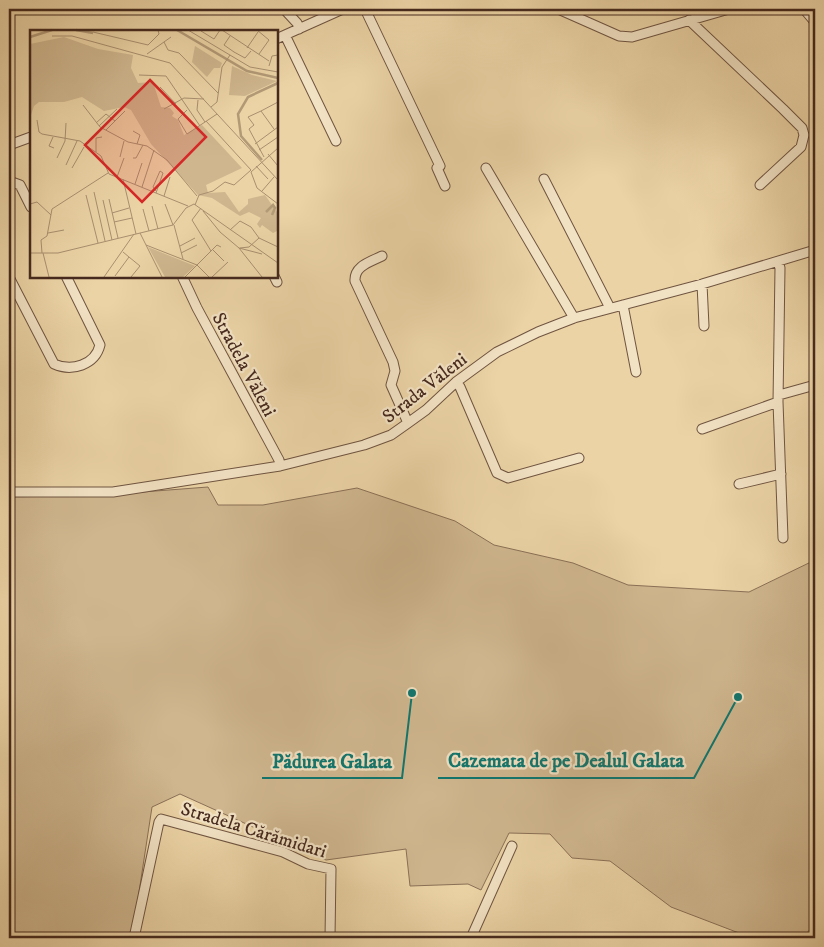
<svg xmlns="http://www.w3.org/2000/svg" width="824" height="947" viewBox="0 0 824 947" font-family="'IM FELL DW Pica',serif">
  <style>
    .green { fill: #cfb68e; stroke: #8a7056 }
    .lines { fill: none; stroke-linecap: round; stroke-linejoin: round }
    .minor-casing { stroke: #6f5440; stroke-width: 11 }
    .minor { stroke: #f2e2c4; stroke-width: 9 }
    .labels { text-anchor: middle; stroke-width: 4.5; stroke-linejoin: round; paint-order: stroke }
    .street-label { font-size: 19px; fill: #462a1e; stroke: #f2e2c4 }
    .inset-river { fill: none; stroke: #b39a77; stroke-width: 2.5 }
    .inset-road { fill: none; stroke: #a98f6f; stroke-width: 1 }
    .view { fill: #d62828; fill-opacity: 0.15; stroke: #d62828; stroke-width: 2.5 }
    .inset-edge { fill: none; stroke: #462a1e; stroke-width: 2.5 }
    .leader { fill: none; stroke: #0f766e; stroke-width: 2 }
    .callout-dot { fill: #0f766e; stroke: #f2e2c4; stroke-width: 2 }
    .callout-label { font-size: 20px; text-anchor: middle; font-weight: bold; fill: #0f766e; stroke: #f2e2c4; stroke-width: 4.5; stroke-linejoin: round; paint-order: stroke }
  </style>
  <rect width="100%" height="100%" fill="#ebd3a5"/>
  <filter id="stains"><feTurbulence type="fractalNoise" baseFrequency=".004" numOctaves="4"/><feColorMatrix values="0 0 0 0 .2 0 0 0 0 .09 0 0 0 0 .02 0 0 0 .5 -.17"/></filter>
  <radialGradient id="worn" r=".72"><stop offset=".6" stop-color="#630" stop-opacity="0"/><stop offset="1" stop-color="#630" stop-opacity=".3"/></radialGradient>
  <path class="green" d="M 208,487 L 218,505 L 263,505 L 357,488 L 455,521 L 494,545 L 573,563 L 628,585 L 749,592 L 815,560 L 815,924 L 802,938 L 752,938 L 671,907 L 610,861 L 572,858 L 550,834 L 509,833 L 481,890 L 468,884 L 410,886 L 406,849 L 326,860 L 180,794 L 152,807 L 132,938 L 9,938 L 9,497 L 103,495 Z"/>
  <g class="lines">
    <g class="minor-casing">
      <path id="minor" d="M 284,9 L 297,23 L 299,29
        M 365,9 L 440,166 L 437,168 L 445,186
        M 558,9 L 619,36 L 632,37 L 729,9
        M 804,9 L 815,22
        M 689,20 L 783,109 L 802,128 L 804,135 L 801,147 L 760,185
        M 285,35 L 336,141
        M 276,39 L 343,9
        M 9,145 L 31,137
        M 486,168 L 574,318
        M 544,179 L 610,308
        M 9,181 L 20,185 L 31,207
        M 382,256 C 370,262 354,266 355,281 L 393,362 L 395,371 L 391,385 L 408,423
        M 778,262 L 780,268 L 778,402 L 783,538
        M 182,276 L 197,308 L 279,460 L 280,466
        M 274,276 L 277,282
        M 9,277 L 54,364 C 72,372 95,365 100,345 L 66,276
        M 702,284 L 704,326
        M 623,305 L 636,372
        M 456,382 L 460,387 L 497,473 L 508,478 L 579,458
        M 779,395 L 815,385
        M 702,429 L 778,402
        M 739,484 L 781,474
        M 9,492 L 113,492 L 280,466 L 364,445 L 391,435 L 408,423 L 426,410 L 456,382 L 497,352 L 538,332 L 574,318 L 702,284 L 815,250
        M 134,938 L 159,822 L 161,819 L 283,852 L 308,864 L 331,869 L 330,938
        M 471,938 L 512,846"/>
    </g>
    <use href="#minor" class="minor"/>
  </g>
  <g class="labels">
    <g class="street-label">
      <text transform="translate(245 364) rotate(62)" y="7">Stradela Văleni</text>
      <text transform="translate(424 387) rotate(-38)" y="7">Strada Văleni</text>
      <text transform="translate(254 829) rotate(17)" y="7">Stradela Cărămidari</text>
    </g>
  </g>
  <g transform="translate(30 30)">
    <rect width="248" height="248" fill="#ebd3a5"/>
    <path d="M 34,7 L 68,19 L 103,25 L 101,38 L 108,53 L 123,52 L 131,77 L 140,78 L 144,83 L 142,86 L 148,90 L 154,105 L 172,95 L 212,138 L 176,155 L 178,163 L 195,162 L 209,182 L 218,174 L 218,169 L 235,165 L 247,182 L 247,201 L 243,203 L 232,195 L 230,198 L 227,194 L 231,188 L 219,182 L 210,186 L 182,168 L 168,165 L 121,114 L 101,80 L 94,77 L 74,81 L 52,67 L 34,72 L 9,72 L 4,76 L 0,88 L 0,14 ZM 165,16 L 192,33 L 190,38 L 184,38 L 177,47 L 162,32 ZM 202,36 L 222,45 L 247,51 L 215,66 L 199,65 ZM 118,217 L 165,236 L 153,247 L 135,247 Z" fill="#cfb68e"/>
    <path class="inset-river" d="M 46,0 L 63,3M 147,0 L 217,41 L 248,48M 0,7 L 22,0M 232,130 L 211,106 L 208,84 L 218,67 L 248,53M 236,182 L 243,175 L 245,178 L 242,185"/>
    <path class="inset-road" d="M 158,0 L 220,37 L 248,42M 192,0 L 239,31M 227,0 L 239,10 L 229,24M 171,1 L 184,9 L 190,0M 63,2 L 118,15M 22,6 L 42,6 L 140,33 L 248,150M 200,6 L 194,15 L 204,22 L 215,28 L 221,21M 134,12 L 138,20 L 149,23 L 188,63M 118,15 L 129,4 L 128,0M 217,18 L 228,2M 117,24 L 141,7M 239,36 L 242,26 L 248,25M 109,45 L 136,46 L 170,96M 130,57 L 146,74M 154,68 L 174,69M 168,70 L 167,80 L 175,92M 53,75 L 70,97 L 98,112 L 117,116 L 137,130 L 167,166M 181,77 L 187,72 L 192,37 L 200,25M 134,79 L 154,68M 157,80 L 148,89 L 157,104 L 187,84M 231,81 L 218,87 L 224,95 L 219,99 L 234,127M 7,90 L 9,102 L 12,104 L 50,111 L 71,126 L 79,144 L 158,176M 66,93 L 76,84 L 85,91M 69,96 L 87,79M 244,99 L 231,81 L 248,72M 76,100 L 95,81M 103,101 L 110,105 L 107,114M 23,107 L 19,116 L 24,118M 225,114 L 248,97M 248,118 L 221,142 L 227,158 L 248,174M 229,120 L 248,107M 66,122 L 66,108 L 72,107M 238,124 L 248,136M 90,127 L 94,111M 27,128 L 35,111 L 36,93M 103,128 L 106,128 L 113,115M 36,135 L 47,111M 226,136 L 238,149M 42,138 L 54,117M 87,147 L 94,128M 93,149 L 106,204M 105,154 L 112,133M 112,157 L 124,120M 232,161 L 244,147M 64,162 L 75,211M 126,163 L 133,143 L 130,141 L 123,157 L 126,161M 56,165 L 68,213M 134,166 L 140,147M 79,169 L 88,208M 73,170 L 82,210M 0,174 L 7,172 L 21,185M 135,174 L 143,195M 165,175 L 169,165 L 183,161 L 195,152 L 204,155 L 221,140 L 176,91M 122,176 L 128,199M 171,178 L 162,190 L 181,221M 113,179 L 119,201M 173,181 L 190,202 L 209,218M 82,183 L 99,178M 84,192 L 102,188M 144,195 L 153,229M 200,200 L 210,191 L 221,197 L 229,208 L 248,217M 18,203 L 34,200M 110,203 L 132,247M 116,215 L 167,235 L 179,247M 150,216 L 165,208M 210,218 L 219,217 L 229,208M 183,220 L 194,231M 0,223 L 28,223 L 143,195 L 156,178 L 164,174 L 248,233M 12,223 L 11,210 L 17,206 L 22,179 L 78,143M 13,223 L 19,247M 151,223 L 167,215M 99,227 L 110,236 L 101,247M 85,246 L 99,227 L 93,222M 74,247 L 104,204M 155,247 L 187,215 L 191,217M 182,247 L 198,232M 232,247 L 209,218 L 232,224"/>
    <path class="view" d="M 120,50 L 176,107 L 112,172 L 55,115 Z"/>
    <rect width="248" height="248" class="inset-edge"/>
  </g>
  <path class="leader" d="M738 697L694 778H438M412 693L402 778H262"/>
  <g class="callout-dot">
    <circle cx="738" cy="697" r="5"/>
    <circle cx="412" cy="693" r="5"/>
  </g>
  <g class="callout-label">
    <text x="566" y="767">Cazemata de pe Dealul Galata</text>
    <text x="332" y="768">Pădurea Galata</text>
  </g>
  <rect width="824" height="947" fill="none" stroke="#ebd3a5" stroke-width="30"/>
  <rect x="10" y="10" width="804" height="927" fill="none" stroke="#462a1e" stroke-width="2.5"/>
  <rect x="15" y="15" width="794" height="917" fill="none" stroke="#462a1e"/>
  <rect width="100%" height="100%" filter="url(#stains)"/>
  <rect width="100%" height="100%" fill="url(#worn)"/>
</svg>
